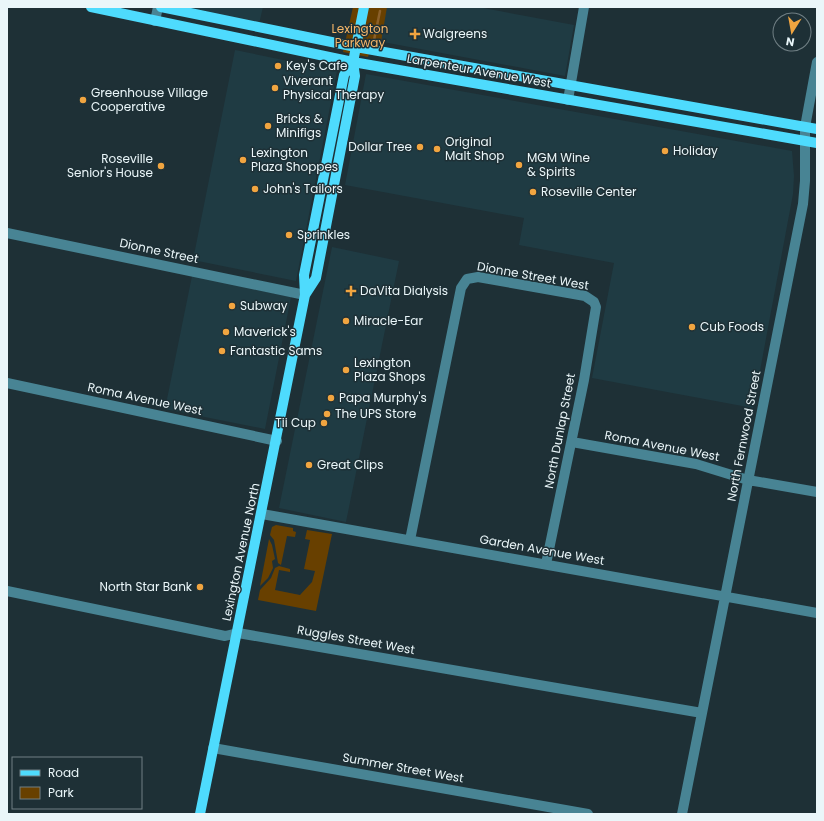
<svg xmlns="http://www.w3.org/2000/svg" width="824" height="821" viewBox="0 0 824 821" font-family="Poppins,sans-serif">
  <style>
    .built { fill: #1f3b43 }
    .green { fill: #684000 }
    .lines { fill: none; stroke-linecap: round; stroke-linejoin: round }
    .stream { stroke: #8b602a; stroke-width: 2.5 }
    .minor { stroke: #488494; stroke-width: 10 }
    .major { stroke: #4edbfd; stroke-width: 10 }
    .poi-dot { fill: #f1a540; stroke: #1e3036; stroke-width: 1.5 }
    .labels { text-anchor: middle; stroke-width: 3; stroke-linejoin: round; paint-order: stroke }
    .park-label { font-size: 12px; fill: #f5b669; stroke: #1e3036 }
    .poi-label { font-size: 12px; fill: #eaf6f9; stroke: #1e3036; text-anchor: start }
    .street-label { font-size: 12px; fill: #eaf6f9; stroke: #1e3036 }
  </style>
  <rect width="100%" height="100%" fill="#1e3036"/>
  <path class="built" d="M 181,7 L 263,7 L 259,24 Z
    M 378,7 L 478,7 L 574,25 L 565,76 L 372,40 Z
    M 235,50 L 337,71 L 296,281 L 193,260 Z
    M 366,74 L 792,151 L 794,176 L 793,194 L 753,408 L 592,378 L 614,263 L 519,245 L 524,218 L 345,185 Z
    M 332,247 L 399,261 L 346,522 L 279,508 Z
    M 192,276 L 291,297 L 265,429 L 165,409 Z"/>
  <path class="green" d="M 353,7 L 387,7 L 381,42 L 372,43 L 368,57 L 343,52 Z
    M 276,525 L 293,528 L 293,531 L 296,532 L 295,537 L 287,536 L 281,565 L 278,563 L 274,540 L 270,535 L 272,527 Z
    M 307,530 L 332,534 L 316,611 L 258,600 L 260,590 L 271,578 L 275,568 L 279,566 L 290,569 L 290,572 L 279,570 L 275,590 L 300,595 L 312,582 L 315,571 L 304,569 L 310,540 L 305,539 Z
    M 269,539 L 272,545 L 275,559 L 272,561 L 273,568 L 268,578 L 260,586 Z"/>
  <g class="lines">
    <path class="stream" d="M 374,40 L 380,11"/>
    <path class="minor" d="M 155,21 L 158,7
      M 568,100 L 584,7
      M 7,233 L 305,295
      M 7,383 L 277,441
      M 572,442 L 696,464 L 748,480 L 817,492
      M 262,514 L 817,613
      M 410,540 L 461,288 L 467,279 L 478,277 L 585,296 L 594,302 L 596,307 L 584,380 L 546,564
      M 7,591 L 225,636 L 238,633 L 702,713
      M 213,748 L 588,814
      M 682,814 L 803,204 L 805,181 L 805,127 L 817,62"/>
    <path class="major" d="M 91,7 L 353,62 L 817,143
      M 161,7 L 356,47 L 817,129
      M 305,295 L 316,278 L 355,76 L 353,62 L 364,7
      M 200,814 L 305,295 L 304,275 L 344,75 L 353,62"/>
  </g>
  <g class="poi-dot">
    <path d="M413 28h4v4h4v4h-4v4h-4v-4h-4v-4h4z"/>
    <circle cx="278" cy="66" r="4"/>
    <circle cx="275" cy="88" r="4"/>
    <circle cx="83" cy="100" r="4"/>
    <circle cx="268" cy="126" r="4"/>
    <circle cx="420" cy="147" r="4"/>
    <circle cx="437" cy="149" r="4"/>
    <circle cx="665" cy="151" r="4"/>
    <circle cx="243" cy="160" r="4"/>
    <circle cx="519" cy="165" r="4"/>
    <circle cx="161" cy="166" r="4"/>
    <circle cx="255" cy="189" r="4"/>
    <circle cx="533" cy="192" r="4"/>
    <circle cx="289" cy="235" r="4"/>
    <path d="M349 285h4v4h4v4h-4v4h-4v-4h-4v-4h4z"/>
    <circle cx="232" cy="306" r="4"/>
    <circle cx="346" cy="321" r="4"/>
    <circle cx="692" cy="327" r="4"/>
    <circle cx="226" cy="332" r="4"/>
    <circle cx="222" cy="351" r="4"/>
    <circle cx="346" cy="370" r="4"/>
    <circle cx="331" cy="398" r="4"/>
    <circle cx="327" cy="414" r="4"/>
    <circle cx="324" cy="423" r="4"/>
    <circle cx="309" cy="465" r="4"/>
    <circle cx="200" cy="587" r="4"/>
  </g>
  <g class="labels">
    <g class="park-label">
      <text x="360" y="33">Lexington<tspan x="360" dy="14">Parkway</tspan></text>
    </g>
    <g class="poi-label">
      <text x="423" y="38">Walgreens</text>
      <text x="286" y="70">Key's Cafe</text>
      <text x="283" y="85">Viverant<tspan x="283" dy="14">Physical Therapy</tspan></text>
      <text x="91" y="97">Greenhouse Village<tspan x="91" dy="14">Cooperative</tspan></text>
      <text x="276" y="123">Bricks &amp;<tspan x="276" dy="14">Minifigs</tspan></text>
      <text x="445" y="146">Original<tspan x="445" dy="14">Malt Shop</tspan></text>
      <text x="412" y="151" text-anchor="end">Dollar Tree</text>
      <text x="673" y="155">Holiday</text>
      <text x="251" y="157">Lexington<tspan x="251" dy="14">Plaza Shoppes</tspan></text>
      <text x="527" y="162">MGM Wine<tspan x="527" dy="14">&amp; Spirits</tspan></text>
      <text x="153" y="163" text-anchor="end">Roseville<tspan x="153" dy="14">Senior's House</tspan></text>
      <text x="263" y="193">John's Tailors</text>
      <text x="541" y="196">Roseville Center</text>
      <text x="297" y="239">Sprinkles</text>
      <text x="360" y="295">DaVita Dialysis</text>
      <text x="240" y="310">Subway</text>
      <text x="354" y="325">Miracle-Ear</text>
      <text x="700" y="331">Cub Foods</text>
      <text x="234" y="336">Maverick's</text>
      <text x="230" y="355">Fantastic Sams</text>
      <text x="354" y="367">Lexington<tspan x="354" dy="14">Plaza Shops</tspan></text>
      <text x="339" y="402">Papa Murphy's</text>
      <text x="335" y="418">The UPS Store</text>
      <text x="316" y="427" text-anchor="end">Tii Cup</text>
      <text x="317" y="469">Great Clips</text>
      <text x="192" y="591" text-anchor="end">North Star Bank</text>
    </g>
    <g class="street-label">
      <text transform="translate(479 71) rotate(10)" y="4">Larpenteur Avenue West</text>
      <text transform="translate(159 251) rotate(12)" y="4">Dionne Street</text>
      <text transform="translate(533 276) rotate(10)" y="4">Dionne Street West</text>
      <text transform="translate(145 399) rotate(12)" y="4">Roma Avenue West</text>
      <text transform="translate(560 431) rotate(-79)" y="4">North Dunlap Street</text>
      <text transform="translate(744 436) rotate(-79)" y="4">North Fernwood Street</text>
      <text transform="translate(662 446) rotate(11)" y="4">Roma Avenue West</text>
      <text transform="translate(542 550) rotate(10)" y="4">Garden Avenue West</text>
      <text transform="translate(241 552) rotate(-78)" y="4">Lexington Avenue North</text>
      <text transform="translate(356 640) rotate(10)" y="4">Ruggles Street West</text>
      <text transform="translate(403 768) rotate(10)" y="4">Summer Street West</text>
    </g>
  </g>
  <rect width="824" height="821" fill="none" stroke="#eaf6f9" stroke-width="16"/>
  <rect x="12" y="757" width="130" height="52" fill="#1e3036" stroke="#707f84"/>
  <rect x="20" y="770" width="20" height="6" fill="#4edbfd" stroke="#707f84"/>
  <text x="48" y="777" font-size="12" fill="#eaf6f9">Road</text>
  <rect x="20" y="787" width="20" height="12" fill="#684000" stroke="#707f84"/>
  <text x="48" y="797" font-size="12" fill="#eaf6f9">Park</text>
  <g transform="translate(792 32) rotate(191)"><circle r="19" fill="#1e3036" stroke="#707f84"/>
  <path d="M0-3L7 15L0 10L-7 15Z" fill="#f1a540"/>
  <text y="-6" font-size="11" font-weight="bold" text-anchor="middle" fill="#eaf6f9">N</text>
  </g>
</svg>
